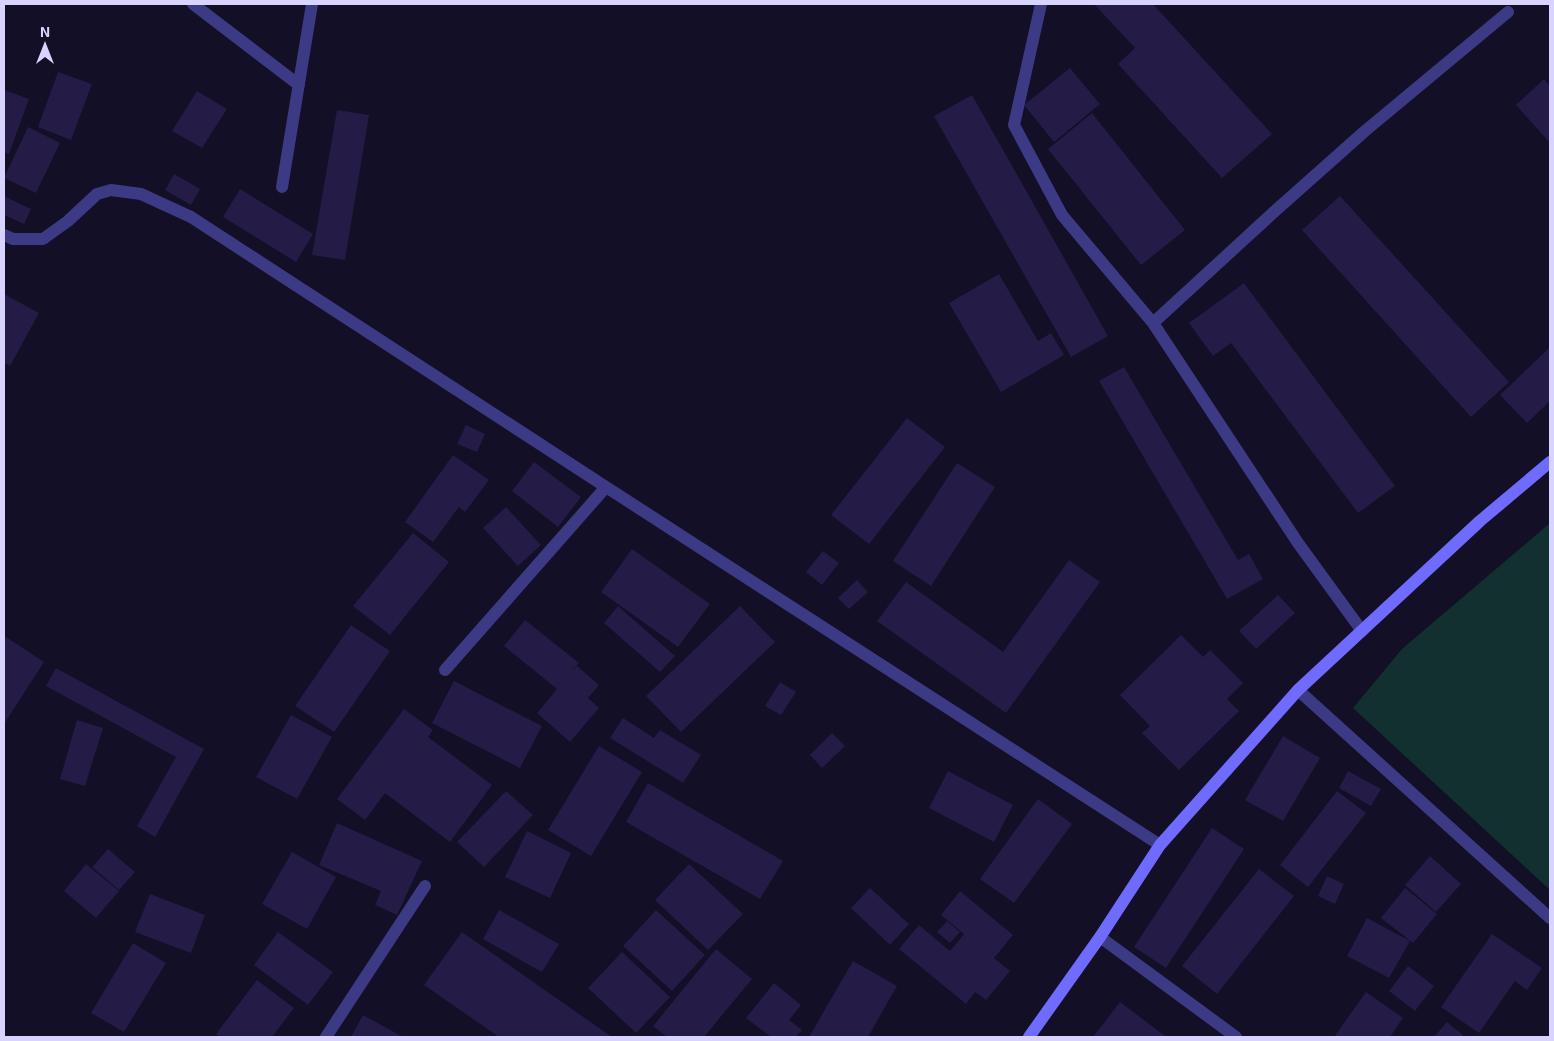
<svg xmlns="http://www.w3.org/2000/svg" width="1554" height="1041" viewBox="0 0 1554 1041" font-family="'Exo 2',sans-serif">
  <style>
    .green { fill: #12302f }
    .building { fill: #241b47 }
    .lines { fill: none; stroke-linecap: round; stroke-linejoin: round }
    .street { stroke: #3d3a85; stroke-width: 12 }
    .secondary { stroke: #6f6bff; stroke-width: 12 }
  </style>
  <rect width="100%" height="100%" fill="#130f26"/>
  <path class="green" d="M 1550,523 L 1550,890 L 1353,708 L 1402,649 Z"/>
  <path class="building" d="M 1094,4 L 1153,4 L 1272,134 L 1222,178 L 1118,64 L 1135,48 Z
    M 1070,68 L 1100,104 L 1054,142 L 1024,105 Z
    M 58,72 L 92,84 L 71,140 L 38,127 Z
    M 1544,79 L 1550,86 L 1550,143 L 1516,105 Z
    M 4,90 L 29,99 L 9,154 L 4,152 Z
    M 197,91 L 227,109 L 202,148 L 172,131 Z
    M 972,95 L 1108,336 L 1071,357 L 934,116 Z
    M 337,110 L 369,115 L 345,260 L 312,255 Z
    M 1092,113 L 1185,230 L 1141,265 L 1048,149 Z
    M 28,127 L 60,143 L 36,193 L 4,178 Z
    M 174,174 L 200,189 L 191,205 L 165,190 Z
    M 240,189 L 313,234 L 296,262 L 223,217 Z
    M 4,196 L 31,209 L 24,224 L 4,215 Z
    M 1340,196 L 1509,382 L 1471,417 L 1302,230 Z
    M 999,274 L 1038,341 L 1051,333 L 1064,355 L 1001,392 L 949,303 Z
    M 1244,283 L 1395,486 L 1358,513 L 1231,343 L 1213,356 L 1189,323 Z
    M 4,294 L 39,313 L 10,366 L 4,362 Z
    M 1550,347 L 1550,401 L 1527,423 L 1500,395 Z
    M 1124,367 L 1238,560 L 1249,554 L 1263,579 L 1227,599 L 1099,381 Z
    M 907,418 L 945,447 L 869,544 L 831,515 Z
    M 466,425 L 485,434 L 477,452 L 457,444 Z
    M 453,455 L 489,480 L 465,512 L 459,507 L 433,542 L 405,522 Z
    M 534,462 L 581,497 L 558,527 L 512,491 Z
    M 957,463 L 995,487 L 931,586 L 893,561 Z
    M 506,507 L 541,545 L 518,566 L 483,528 Z
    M 413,533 L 449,562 L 390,635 L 353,606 Z
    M 632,549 L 710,604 L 678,647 L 601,592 Z
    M 823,551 L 839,563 L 822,585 L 806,572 Z
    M 1069,560 L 1100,582 L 1006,713 L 877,621 L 906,582 L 1003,652 Z
    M 857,580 L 868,592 L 849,609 L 838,598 Z
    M 1278,595 L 1295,613 L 1256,649 L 1239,631 Z
    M 618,606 L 675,656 L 660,672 L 604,623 Z
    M 740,606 L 775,642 L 681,732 L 646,696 Z
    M 525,620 L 579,663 L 571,672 L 577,666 L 599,685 L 588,698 L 599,708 L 570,742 L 537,713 L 557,689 L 504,646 Z
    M 351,625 L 390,651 L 334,732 L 295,706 Z
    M 1181,635 L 1203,657 L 1210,650 L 1243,683 L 1227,699 L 1239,711 L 1179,770 L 1142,733 L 1150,726 L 1120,695 Z
    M 6,637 L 44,662 L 4,724 L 4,640 Z
    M 56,668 L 204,749 L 155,837 L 137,826 L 176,757 L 46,686 Z
    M 454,681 L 542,726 L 520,768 L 432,723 Z
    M 780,682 L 796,692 L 781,715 L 765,706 Z
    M 404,709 L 433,730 L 428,737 L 492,785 L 450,842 L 385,793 L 365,820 L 337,799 Z
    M 291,715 L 332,737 L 297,799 L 256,777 Z
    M 623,718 L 654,738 L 660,730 L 701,755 L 683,783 L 610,738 Z
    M 77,720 L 103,728 L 85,786 L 60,779 Z
    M 832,733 L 845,746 L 822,768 L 810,755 Z
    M 1283,736 L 1320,758 L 1283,821 L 1245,800 Z
    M 599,746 L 642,772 L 591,856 L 548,830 Z
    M 948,771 L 1013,805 L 994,842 L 929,808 Z
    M 1348,771 L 1381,789 L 1371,806 L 1339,788 Z
    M 648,783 L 783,861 L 760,899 L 626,822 Z
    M 506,791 L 533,815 L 484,867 L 457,842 Z
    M 1337,791 L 1366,813 L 1308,887 L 1280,865 Z
    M 1038,799 L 1072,824 L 1014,903 L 980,879 Z
    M 337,823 L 422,861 L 397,915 L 375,905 L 381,891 L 319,865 Z
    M 1212,828 L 1244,849 L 1166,968 L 1134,947 Z
    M 527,831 L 571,853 L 550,898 L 505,877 Z
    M 108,849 L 135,872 L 119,890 L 92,867 Z
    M 292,852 L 336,877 L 307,929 L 262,904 Z
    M 1430,856 L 1461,884 L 1436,912 L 1405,885 Z
    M 86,864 L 119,891 L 96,918 L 64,891 Z
    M 689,864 L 743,914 L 708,950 L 655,900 Z
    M 1259,869 L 1294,896 L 1217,994 L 1182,966 Z
    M 1327,876 L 1344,884 L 1335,904 L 1318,896 Z
    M 870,888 L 909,924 L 890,945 L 851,908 Z
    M 1405,888 L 1437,914 L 1413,943 L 1381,918 Z
    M 960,891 L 1013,935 L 994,958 L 1010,971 L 986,1000 L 975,992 L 966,1004 L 899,949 L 919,925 L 950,951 L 964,934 L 941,915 Z
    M 150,894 L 205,915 L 191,953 L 135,932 Z
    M 499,910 L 559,944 L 542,972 L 483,939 Z
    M 656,910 L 705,955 L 672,991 L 623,946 Z
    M 1367,918 L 1410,941 L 1389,978 L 1347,956 Z
    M 947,921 L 960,932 L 950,943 L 937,932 Z
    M 278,932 L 333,972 L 308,1005 L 254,965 Z
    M 462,932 L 612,1037 L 499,1037 L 424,985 Z
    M 1492,934 L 1542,968 L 1527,990 L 1515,981 L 1479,1033 L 1441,1007 Z
    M 133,943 L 166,963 L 124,1032 L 91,1013 Z
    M 716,949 L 752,979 L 704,1037 L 667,1037 L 653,1026 Z
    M 622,952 L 670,997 L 636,1033 L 588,988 Z
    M 853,961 L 897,986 L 868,1037 L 809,1037 Z
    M 1408,966 L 1434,986 L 1415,1011 L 1389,991 Z
    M 257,980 L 294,1008 L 272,1037 L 220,1037 L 216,1034 Z
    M 774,983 L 801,1005 L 789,1020 L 802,1030 L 796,1037 L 771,1037 L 746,1018 Z
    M 1366,992 L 1403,1018 L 1390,1037 L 1334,1037 Z
    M 1120,1002 L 1165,1036 L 1164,1037 L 1093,1037 Z
    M 363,1015 L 403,1037 L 351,1037 Z
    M 1447,1022 L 1463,1035 L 1460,1037 L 1434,1037 Z"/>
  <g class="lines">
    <path class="street" d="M 193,4 L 299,85
      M 1041,4 L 1014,125 L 1062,215 L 1153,323 L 1298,543 L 1362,631
      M 282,187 L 312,4
      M 4,235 L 13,239 L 43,239 L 68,221 L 97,194 L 111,190 L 141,194 L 191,217 L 606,487 L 1160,845
      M 1153,323 L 1275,211 L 1365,131 L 1508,12
      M 445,670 L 606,487
      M 1298,690 L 1550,918
      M 1100,937 L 1236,1037
      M 326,1037 L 425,886"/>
    <path class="secondary" d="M 1029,1037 L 1100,937 L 1160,845 L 1298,690 L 1480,521 L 1550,462"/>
  </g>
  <rect width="1554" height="1041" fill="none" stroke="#d9d4ff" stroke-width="10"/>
  <g transform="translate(45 45)" stroke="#130f26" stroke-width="4" paint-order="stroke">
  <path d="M0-4L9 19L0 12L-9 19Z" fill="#d9d4ff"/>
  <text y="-8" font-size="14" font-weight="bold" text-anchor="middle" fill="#d9d4ff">N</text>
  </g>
</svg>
